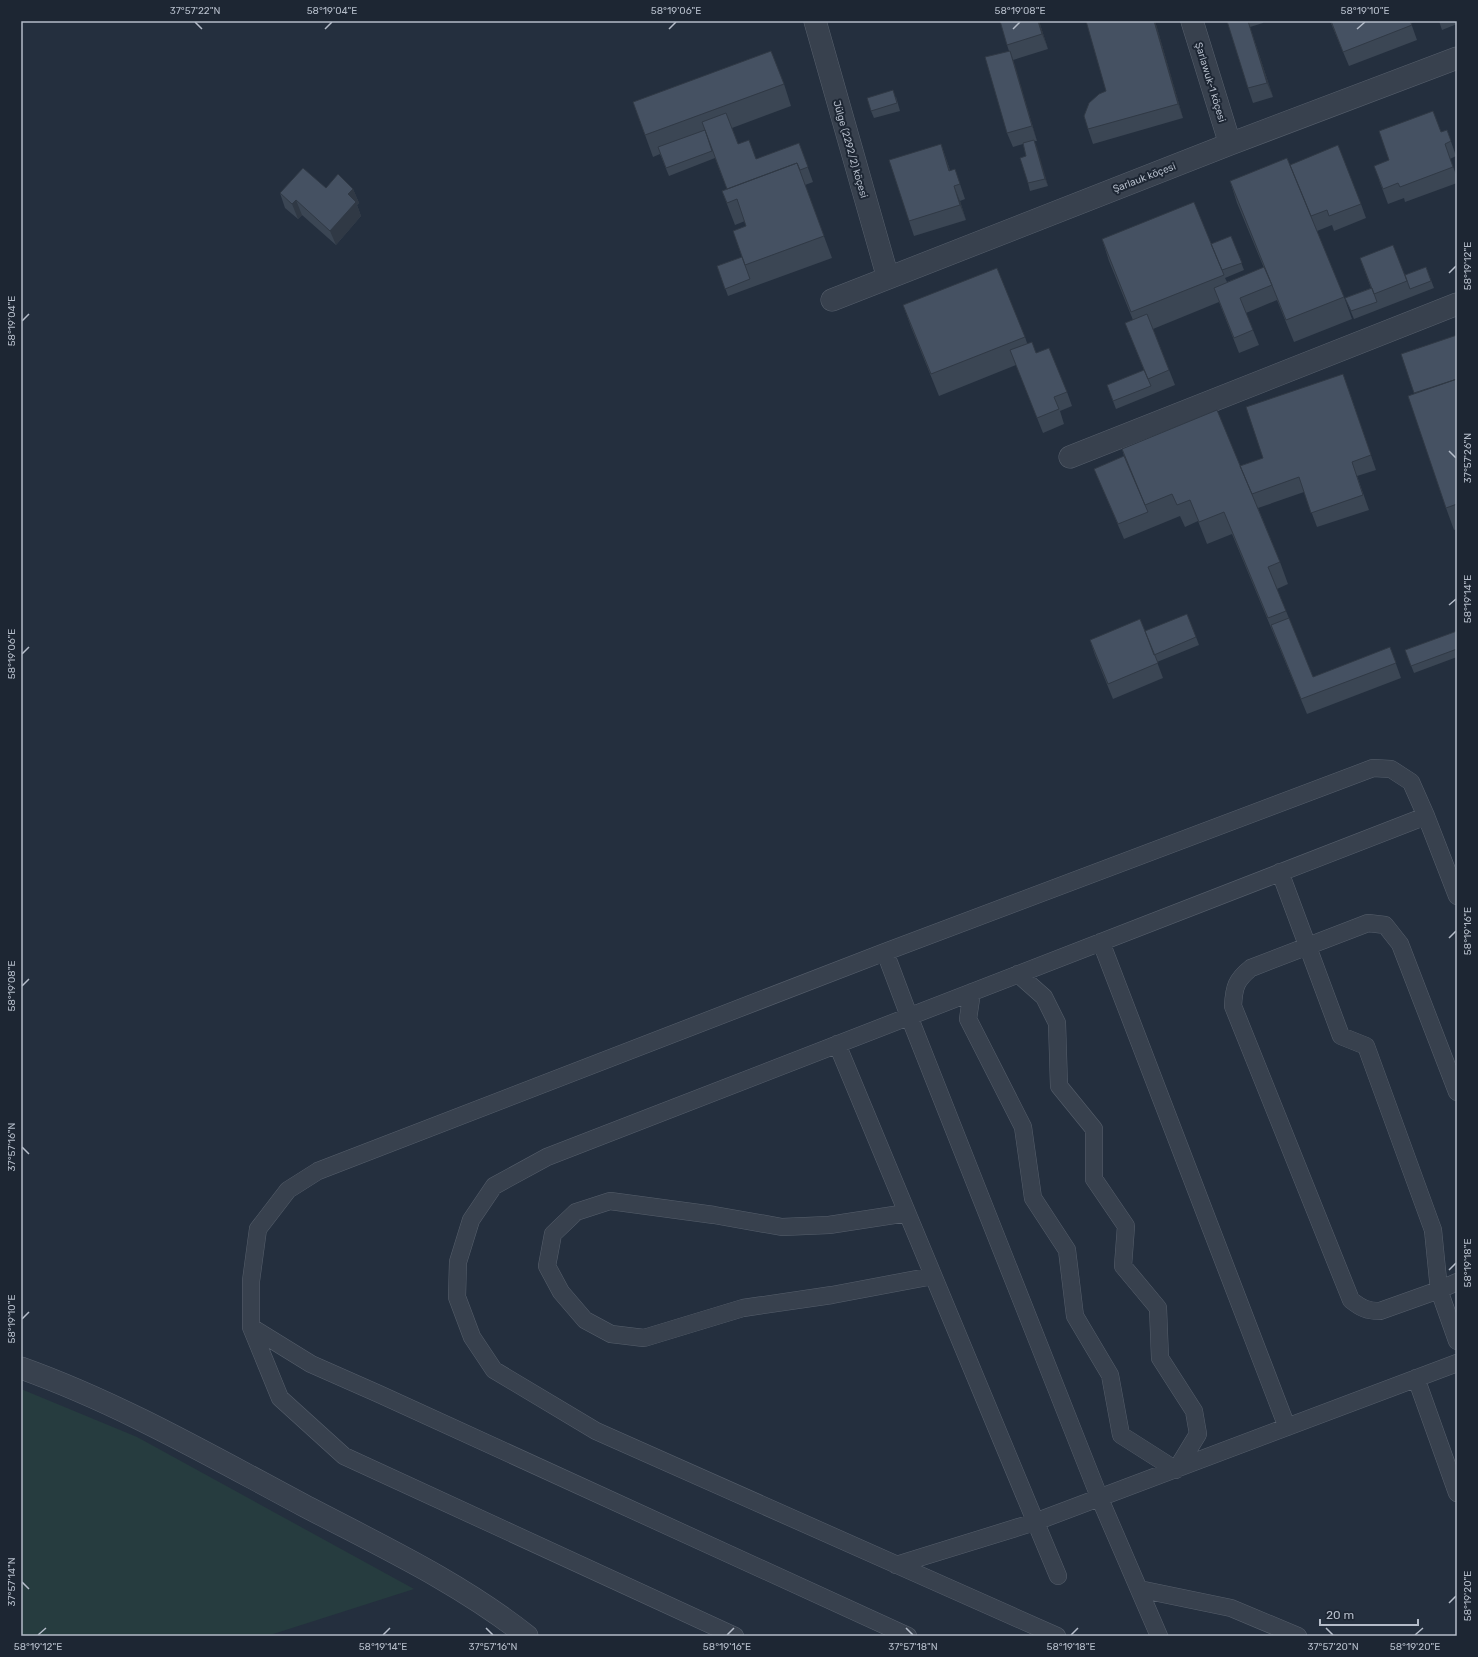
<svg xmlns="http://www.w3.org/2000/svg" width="1478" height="1657" viewBox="0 0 1478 1657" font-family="Rubik,sans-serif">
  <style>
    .green { fill: #263c3f }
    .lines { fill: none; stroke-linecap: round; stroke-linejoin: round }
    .service-casing { stroke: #565f6c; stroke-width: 18 }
    .minor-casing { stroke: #565f6c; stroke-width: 23 }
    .service { stroke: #38414e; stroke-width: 17 }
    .minor { stroke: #38414e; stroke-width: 22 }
    .wall { fill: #3b4654 }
    .shaded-wall { fill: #303945 }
    .building { fill: #455162; stroke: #303945 }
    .ticks { fill: none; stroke: #b4bcc9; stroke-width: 1.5 }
    .labels { text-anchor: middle; stroke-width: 4; stroke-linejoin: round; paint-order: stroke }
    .street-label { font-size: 10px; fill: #b4bcc9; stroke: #1d2633 }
    .neatline { fill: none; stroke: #b4bcc9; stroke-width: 1.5 }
    .ticks-label { font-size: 10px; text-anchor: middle; fill: #b4bcc9 }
  </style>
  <rect width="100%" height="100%" fill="#242f3e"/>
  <path class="green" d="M 21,1389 L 137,1437 L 414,1589 L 267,1636 L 21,1636 Z"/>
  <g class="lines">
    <g class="service-casing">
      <path id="service" d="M 1280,872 L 1341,1036 L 1366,1046 L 1433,1230 L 1439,1290 L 1457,1341
        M 1101,942 L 1287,1427
        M 885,952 L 909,1016 L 1100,1499 L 1159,1636
        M 972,992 L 968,1019 L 1023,1127 L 1033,1198 L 1067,1250 L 1075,1316 L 1110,1375 L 1121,1435 L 1176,1470 L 1198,1434 L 1194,1411 L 1160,1358 L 1158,1308 L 1123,1266 L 1126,1226 L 1094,1179 L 1094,1129 L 1059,1086 L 1057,1023 L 1044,997 L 1018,974
        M 837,1044 L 1058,1576
        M 1457,1092 L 1400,944 L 1385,925 L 1368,923 L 1251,968 C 1236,980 1234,987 1233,1006 L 1351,1300 C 1361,1308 1367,1311 1380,1311 L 1439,1290 L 1457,1282
        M 907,1213 L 829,1225 L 782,1227 L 714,1215 L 610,1201 L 576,1212 L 553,1234 L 547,1266 L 561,1292 L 585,1320 L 611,1334 L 644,1338 L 743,1308 L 832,1295 L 933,1276
        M 251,1327 L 311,1364 L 379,1394 L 908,1636
        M 1416,1378 L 1457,1493
        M 896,1565 L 1035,1522 L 1457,1363
        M 1139,1589 L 1231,1608 L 1298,1636
        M 735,1636 L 344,1456 L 280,1398 L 251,1327 L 251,1281 L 258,1229 L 288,1190 L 318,1171 L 885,952 L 1373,768 L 1391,769 L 1411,782 L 1426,816 L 1457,896
        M 1057,1636 L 596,1431 L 494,1370 L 472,1337 L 457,1297 L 458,1262 L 471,1220 L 494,1186 L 547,1157 L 1426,816"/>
    </g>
    <g class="minor-casing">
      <path id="minor" d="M 815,21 L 888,278
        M 1192,21 L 1230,144
        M 832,300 L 1230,144 L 1457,58
        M 1070,457 L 1457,304
        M 21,1368 C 119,1403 211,1456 303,1505 C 379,1545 459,1582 527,1636"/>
    </g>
    <use href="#service" class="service"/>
    <use href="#minor" class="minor"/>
  </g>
  <path class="wall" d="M 1039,21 L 1048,49 L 1013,60 L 1037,141 L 1034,141 L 1048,186 L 1030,191 L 1028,183 L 1026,156 L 1023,144 L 1013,147 L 1007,133 L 1009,51 L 1007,45 Z
    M 1155,21 L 1183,118 L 1093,144 L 1088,129 L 1106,91 Z
    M 1227,21 L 1263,21 L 1263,23 L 1250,27 L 1273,97 L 1253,103 L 1248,88 Z
    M 1330,21 L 1415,21 L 1411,23 L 1417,40 L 1349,66 Z
    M 1439,21 L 1457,21 L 1457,24 L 1442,30 Z
    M 784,84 L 791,106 L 732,128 L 738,144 L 756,159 L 799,143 L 813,182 L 805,185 L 832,258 L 728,296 L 717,266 L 742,257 L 733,231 L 746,226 L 745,221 L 735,225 L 722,191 L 727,189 L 715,158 L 669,176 L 660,154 L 653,157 L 633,102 Z
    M 896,97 L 900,111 L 874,118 L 871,111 Z
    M 1447,130 L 1456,156 L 1450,159 L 1457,177 L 1457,183 L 1405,202 L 1404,198 L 1388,204 L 1379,180 L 1389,160 L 1441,132 Z
    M 941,144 L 950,170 L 960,184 L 965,199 L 960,201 L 966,220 L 914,236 L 909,221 Z
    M 1290,165 L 1361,204 L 1366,218 L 1334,231 L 1332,225 L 1317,231 L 1344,297 L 1352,319 L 1294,342 L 1277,300 L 1246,313 L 1259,345 L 1239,353 L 1219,302 L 1153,329 L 1175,385 L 1116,409 L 1107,385 L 1144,370 L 1125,323 L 1133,320 L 1109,261 L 1102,239 L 1211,244 L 1231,236 L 1244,270 L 1225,278 L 1227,282 L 1264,268 L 1237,203 L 1230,181 Z
    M 326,188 L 353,189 L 359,203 L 357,205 L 361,216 L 336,245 L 302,215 L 298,219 L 285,208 L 280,193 Z
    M 1360,258 L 1405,275 L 1426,267 L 1434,288 L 1354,319 L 1345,298 L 1371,288 Z
    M 903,305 L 1025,337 L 1027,343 L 1036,353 L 1067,392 L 1072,406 L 1060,411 L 1064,424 L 1043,433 L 1016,365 L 939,396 L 911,327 Z
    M 1457,335 L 1457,529 L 1454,530 L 1446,508 L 1414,393 Z
    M 1348,388 L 1376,470 L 1357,476 L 1369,510 L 1317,527 L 1304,492 L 1258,508 L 1280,562 L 1288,584 L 1277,589 L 1313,677 L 1390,647 L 1401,678 L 1307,714 L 1232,534 L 1207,544 L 1198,521 L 1185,527 L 1180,516 L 1124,539 L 1094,469 L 1124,456 L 1122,449 L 1240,466 L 1263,458 Z
    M 1145,631 L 1196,637 L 1199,645 L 1157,662 L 1163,678 L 1113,699 L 1095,655 L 1090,640 Z
    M 1457,631 L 1457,657 L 1414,673 L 1405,650 Z"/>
  <path class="shaded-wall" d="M 1038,21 L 1039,21 L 1048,49 L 1042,34 Z
    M 1154,21 L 1155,21 L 1183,118 L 1178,104 Z
    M 1248,21 L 1250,27 L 1273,97 L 1267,83 Z
    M 1010,51 L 1015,65 L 1037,141 L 1032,126 Z
    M 1034,140 L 1037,147 L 1048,186 L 1045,179 Z
    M 941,144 L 946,159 L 955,185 L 949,171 Z
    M 954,186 L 960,201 L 966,220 L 960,205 Z
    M 353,189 L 359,203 L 357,205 L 361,216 L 336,245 L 330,231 L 348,194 Z
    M 296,200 L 302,215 L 298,219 L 292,204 Z"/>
  <path class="building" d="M 1000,21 L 1038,21 L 1042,34 L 1007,45 Z
    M 1086,21 L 1154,21 L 1178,104 L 1088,129 L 1084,116 L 1089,103 L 1099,94 L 1106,91 Z
    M 1227,21 L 1248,21 L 1267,83 L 1248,88 Z
    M 1331,21 L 1410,21 L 1412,25 L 1343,52 Z
    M 771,51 L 784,84 L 645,135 L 633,102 Z
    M 1010,51 L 1032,126 L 1007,133 L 985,57 Z
    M 893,90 L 897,103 L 871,111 L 867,98 Z
    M 1433,111 L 1441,132 L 1447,130 L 1451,141 L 1445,144 L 1453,167 L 1400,187 L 1398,183 L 1383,189 L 1374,166 L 1389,160 L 1379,131 Z
    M 726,113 L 738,144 L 749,140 L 756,159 L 799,143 L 808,167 L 800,170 L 797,163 L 727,189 L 702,122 Z
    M 705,130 L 712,151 L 666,168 L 658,147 Z
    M 1034,140 L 1045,179 L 1028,183 L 1020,158 L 1026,156 L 1023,143 Z
    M 941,144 L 949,171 L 955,169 L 960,184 L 954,186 L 960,205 L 909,221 L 889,160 Z
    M 1338,145 L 1361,204 L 1329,216 L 1327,210 L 1311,216 L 1290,165 Z
    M 1287,158 L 1344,297 L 1286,320 L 1230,181 Z
    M 797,163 L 824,236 L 745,265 L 733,231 L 746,226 L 737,199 L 727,203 L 722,191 Z
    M 303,168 L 326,188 L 338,174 L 353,189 L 348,194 L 356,202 L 330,231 L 296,200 L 292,204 L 280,193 Z
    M 1194,202 L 1224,275 L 1131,312 L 1102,239 Z
    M 1231,236 L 1242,263 L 1222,270 L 1211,244 Z
    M 1393,245 L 1407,281 L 1374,294 L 1360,258 Z
    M 742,257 L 750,279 L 725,289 L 717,266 Z
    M 1264,267 L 1272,285 L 1240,298 L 1253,330 L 1234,338 L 1214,288 Z
    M 1426,267 L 1431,281 L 1410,289 L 1405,275 Z
    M 997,268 L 1025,337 L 931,374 L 903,305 Z
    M 1372,288 L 1377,302 L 1351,311 L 1345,298 Z
    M 1147,314 L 1169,370 L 1148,379 L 1125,323 Z
    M 1457,335 L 1457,379 L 1414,393 L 1401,354 Z
    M 1032,342 L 1036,353 L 1049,348 L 1067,392 L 1054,397 L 1059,409 L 1037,418 L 1010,350 Z
    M 1144,370 L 1151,386 L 1113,401 L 1107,385 Z
    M 1343,374 L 1371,455 L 1352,462 L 1363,495 L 1311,513 L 1299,477 L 1252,494 L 1240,466 L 1263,458 L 1246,407 Z
    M 1457,379 L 1457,504 L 1446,508 L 1408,396 Z
    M 1217,410 L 1280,562 L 1268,567 L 1286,611 L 1268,618 L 1224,512 L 1199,522 L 1190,500 L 1177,505 L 1172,494 L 1145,505 L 1122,449 Z
    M 1124,456 L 1148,512 L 1118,524 L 1094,469 Z
    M 1187,614 L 1196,637 L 1154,655 L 1145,631 Z
    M 1289,618 L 1313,677 L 1390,647 L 1396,663 L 1301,699 L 1271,625 Z
    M 1140,619 L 1158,663 L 1108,684 L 1090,640 Z
    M 1457,631 L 1457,649 L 1411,666 L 1405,650 Z"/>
  <path class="ticks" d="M 195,22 L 202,29M 325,29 L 332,22M 669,29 L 676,22M 1013,29 L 1020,22M 1357,29 L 1365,22M 1449,273 L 1456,266M 22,321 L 29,314M 1449,451 L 1456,458M 1449,605 L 1456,599M 22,654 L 29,647M 1449,938 L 1456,931M 22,986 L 29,979M 22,1147 L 29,1154M 1449,1270 L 1456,1263M 22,1319 L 29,1312M 22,1582 L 29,1589M 1449,1603 L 1456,1596M 486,1628 L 493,1635M 906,1628 L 913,1635M 1326,1628 L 1333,1635M 38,1635 L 46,1628M 383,1635 L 390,1628M 727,1635 L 734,1628M 1071,1635 L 1078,1628M 1415,1635 L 1423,1628"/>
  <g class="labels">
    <g class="street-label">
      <text transform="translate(1211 82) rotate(73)" y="4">Şarlawuk-1 köçesi</text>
      <text transform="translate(851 149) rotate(74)" y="4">Jülge (2292/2) köçesi</text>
      <text transform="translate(1144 177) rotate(-21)" y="4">Şarlauk köçesi</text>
    </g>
  </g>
  <rect width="1478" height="1657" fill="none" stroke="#1d2633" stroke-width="44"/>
  <path d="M1320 1619v6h98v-6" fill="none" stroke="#b4bcc9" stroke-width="2"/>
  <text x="1326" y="1619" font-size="12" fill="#b4bcc9" stroke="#1d2633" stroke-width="3" paint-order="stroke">20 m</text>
  <rect x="22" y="22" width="1434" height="1613" class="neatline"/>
  <g class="ticks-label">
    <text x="195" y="14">37°57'22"N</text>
    <text x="332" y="14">58°19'04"E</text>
    <text x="676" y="14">58°19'06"E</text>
    <text x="1020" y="14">58°19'08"E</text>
    <text x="1365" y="14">58°19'10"E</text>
    <text transform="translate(1467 266) rotate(-90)" y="4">58°19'12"E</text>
    <text transform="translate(11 321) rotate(-90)" y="4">58°19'04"E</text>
    <text transform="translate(1467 458) rotate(-90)" y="4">37°57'26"N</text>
    <text transform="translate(1467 599) rotate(-90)" y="4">58°19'14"E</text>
    <text transform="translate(11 654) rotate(-90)" y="4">58°19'06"E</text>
    <text transform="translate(1467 931) rotate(-90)" y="4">58°19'16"E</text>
    <text transform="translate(11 986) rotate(-90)" y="4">58°19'08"E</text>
    <text transform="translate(11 1147) rotate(-90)" y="4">37°57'16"N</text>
    <text transform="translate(1467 1263) rotate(-90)" y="4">58°19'18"E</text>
    <text transform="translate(11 1319) rotate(-90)" y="4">58°19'10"E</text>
    <text transform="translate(11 1582) rotate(-90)" y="4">37°57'14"N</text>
    <text transform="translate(1467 1596) rotate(-90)" y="4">58°19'20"E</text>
    <text x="38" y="1650">58°19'12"E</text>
    <text x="383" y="1650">58°19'14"E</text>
    <text x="493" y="1650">37°57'16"N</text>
    <text x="727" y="1650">58°19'16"E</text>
    <text x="913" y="1650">37°57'18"N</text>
    <text x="1071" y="1650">58°19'18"E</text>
    <text x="1333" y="1650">37°57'20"N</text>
    <text x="1415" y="1650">58°19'20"E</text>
  </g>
</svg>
